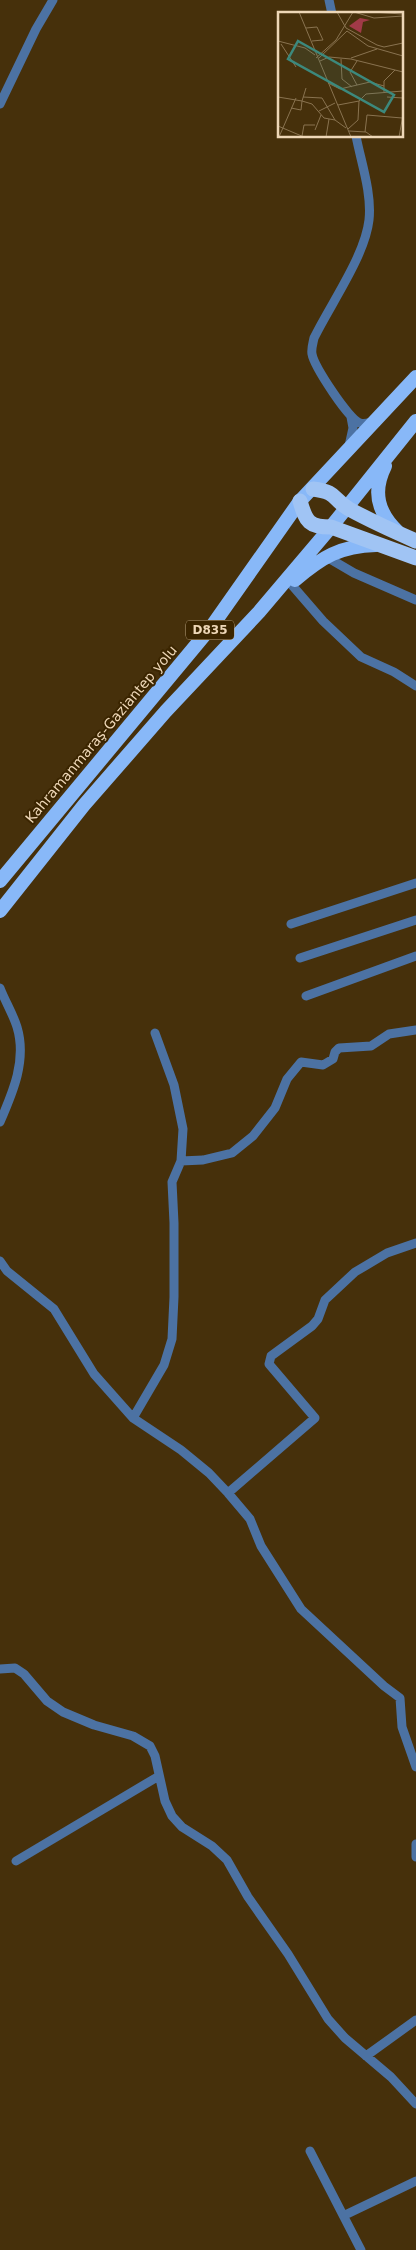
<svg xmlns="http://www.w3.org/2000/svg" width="416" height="2250" viewBox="0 0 416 2250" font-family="'DejaVu Sans',sans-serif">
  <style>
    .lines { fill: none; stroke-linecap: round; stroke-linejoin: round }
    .minor { stroke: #4c72a3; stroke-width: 9 }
    .trunk { stroke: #88b8f8; stroke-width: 14 }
    .motorway { stroke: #a0c4f4; stroke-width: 15 }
    .labels { text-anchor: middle; stroke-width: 4; stroke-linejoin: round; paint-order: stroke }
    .shield { fill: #3b2500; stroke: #b8a280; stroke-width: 1 }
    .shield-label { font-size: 12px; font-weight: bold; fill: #eed7b7 }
    .street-label { font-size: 14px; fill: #eed7b7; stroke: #3b2500 }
    .inset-road { fill: none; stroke: #897350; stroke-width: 1 }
    .view { fill: #3c897d; fill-opacity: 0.15; stroke: #3c897d; stroke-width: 2.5 }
    .inset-edge { fill: none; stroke: #eed7b7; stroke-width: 2.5 }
  </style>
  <rect width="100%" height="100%" fill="#46300b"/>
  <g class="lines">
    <path class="minor" d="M 329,0 L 332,14
      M 0,104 L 36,29 L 53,0
      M 356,136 C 361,162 372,193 369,220 C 365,256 330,305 314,338 C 313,343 311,349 312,354 C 314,366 349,420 360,423 C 365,425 370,422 374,421
      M 349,446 L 353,428 L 351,417
      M 325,556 L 354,573 L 416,600
      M 291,584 L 323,621 L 361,657 L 394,672 L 416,686
      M 291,924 L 416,883
      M 300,958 L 416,920
      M 0,988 C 5,1001 13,1014 17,1027 C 27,1060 13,1092 0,1122
      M 306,996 L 416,956
      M 155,1033 L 174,1085 L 183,1129 L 181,1161
      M 0,1261 L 7,1271 L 54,1309 L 94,1374 L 133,1418 L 181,1450 L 209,1473 L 228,1493 L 250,1519 L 261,1546 L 301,1609 L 384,1686 L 400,1698 L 402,1727 L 416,1767
      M 133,1418 L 164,1365 L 172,1339 L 174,1297 L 174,1223 L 172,1182 L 181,1161 L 203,1160 L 232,1153 L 253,1136 L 275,1108 L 287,1079 L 301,1062 L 323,1065 L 333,1059 L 335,1052 L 339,1048 L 371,1046 L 389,1034 L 416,1030
      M 228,1493 L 315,1418 L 269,1364 L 271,1356 L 312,1326 L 318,1319 L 325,1300 L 355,1272 L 387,1253 L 416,1243
      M 0,1669 L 15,1668 L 24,1674 L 47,1701 L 63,1712 L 94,1725 L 133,1736 L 150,1746 L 155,1756 L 165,1801 L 172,1816 L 182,1827 L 212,1846 L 227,1860 L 248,1897 L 288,1954 L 328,2019 L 345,2038 L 391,2077 L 416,2104
      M 416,1844 L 416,1857
      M 16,1861 L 159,1776
      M 366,2056 L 416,2020
      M 310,2151 L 361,2250
      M 345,2215 L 416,2181"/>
    <path class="trunk" d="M 385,466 C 372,492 378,513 398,532
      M 295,580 C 322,557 340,546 376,545
      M 0,881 L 212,626 L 300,501 L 416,377
      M 0,911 L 84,805 L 166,711 L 259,612 L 331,527 L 416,421"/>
    <path class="motorway" d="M 313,489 C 338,492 332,499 349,509 C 371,521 393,531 416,541
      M 300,501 C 306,522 309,527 331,527 L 416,558"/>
  </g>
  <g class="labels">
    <rect class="shield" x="186" y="620.5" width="48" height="19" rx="4"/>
    <g class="shield-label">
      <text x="210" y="634">D835</text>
    </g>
    <g class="street-label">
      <text transform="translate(101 734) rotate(-50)" y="5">Kahramanmaraş-Gaziantep yolu</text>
    </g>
  </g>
  <g transform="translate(278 12)">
    <rect width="125" height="125" fill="#46300b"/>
    <path d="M 82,6 L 92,8 L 85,10 L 83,21 L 71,14 Z" fill="#a13a48"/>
    <path class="inset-road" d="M 21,0 L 73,125M 59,0 L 68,16 L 99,33 L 106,35 L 125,31M 76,0 L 96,6 L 125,4M 94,0 L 124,2M 28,16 L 39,15 L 45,28 L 34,29M 0,29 L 27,36 L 37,43M 3,32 L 18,55M 38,46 L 58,28 L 75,0M 41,46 L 69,19 L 90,34 L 125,44M 73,46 L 99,37M 63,47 L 64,67 L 74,75M 42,49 L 51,45 L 73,47 L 125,60M 50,71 L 62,77 L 92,70 L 106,74M 79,73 L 72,60 L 79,49M 106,80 L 106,69 L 117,58M 0,85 L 24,89 L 28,76M 25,85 L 44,86 L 57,108M 109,85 L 125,86M 81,89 L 88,82 L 125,79M 60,93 L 81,89 L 80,108 L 70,117M 13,96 L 23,98 L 24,89 L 34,92 L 46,106 L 57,108 L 68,116M 41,99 L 57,91M 0,114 L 26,125M 37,118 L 43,103M 71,119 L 88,120 L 95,125M 87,120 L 89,103 L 124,106M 24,124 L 26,113 L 37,113M 1,125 L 18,86M 48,125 L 51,107M 121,125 L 125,103"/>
    <path class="view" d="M 20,29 L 116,83 L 106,100 L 10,47 Z"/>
    <rect width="125" height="125" class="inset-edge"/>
  </g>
</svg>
